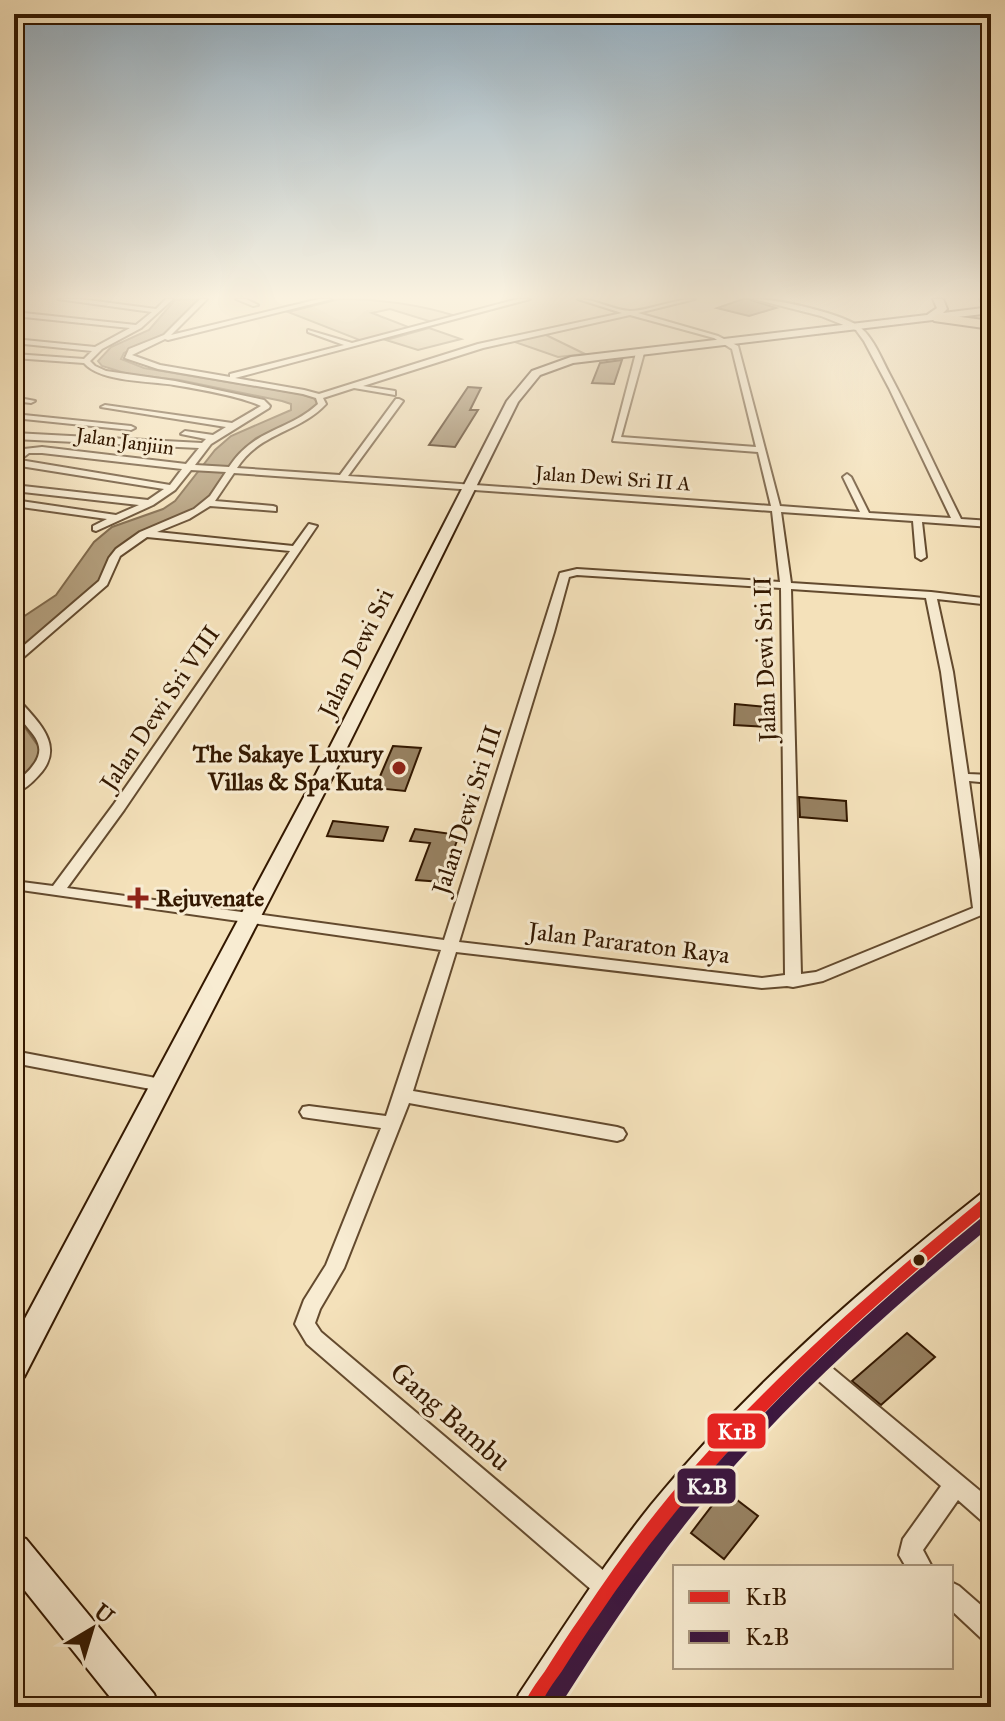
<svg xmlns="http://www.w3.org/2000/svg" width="1005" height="1721" viewBox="0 0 1005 1721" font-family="'IM FELL Great Primer',serif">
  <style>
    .green { fill: #d3bf9a; stroke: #836c4d; stroke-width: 2 }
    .water { fill: #b29d7b; stroke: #7f684a; stroke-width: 2 }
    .building { fill: #978161; stroke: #331800; stroke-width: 2 }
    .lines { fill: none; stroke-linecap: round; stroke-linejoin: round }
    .street-casing { stroke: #634a2e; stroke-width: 4 }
    .secondary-casing { stroke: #331800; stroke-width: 4 }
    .highway-casing { stroke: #331800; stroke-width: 4 }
    .street { fill: #f8ecd2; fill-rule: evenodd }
    .secondary { fill: #f8ecd2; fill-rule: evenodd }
    .highway { fill: #f4e1ba; fill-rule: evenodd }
    .bus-1-casing { stroke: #f8ecd2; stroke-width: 6 }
    .bus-2-casing { stroke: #f8ecd2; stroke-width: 6 }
    .bus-1 { fill: #e52522; fill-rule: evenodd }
    .bus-2 { fill: #3b163f; fill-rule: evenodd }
    .poi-dot { fill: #8f2418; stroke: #f8ecd2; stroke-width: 3 }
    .bus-dot { fill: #331800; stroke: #f8ecd2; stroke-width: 3 }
    .labels { text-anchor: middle; stroke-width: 6; stroke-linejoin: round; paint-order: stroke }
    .far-street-label { font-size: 20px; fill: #331800; stroke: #f8ecd2 }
    .street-label { font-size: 24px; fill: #331800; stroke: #f8ecd2 }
    .poi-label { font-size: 24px; font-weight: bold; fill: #331800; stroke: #f8ecd2; text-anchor: end }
    .near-street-label { font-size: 28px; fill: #331800; stroke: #f8ecd2 }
    .line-badge { stroke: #f8ecd2; stroke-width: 3 }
    .badge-label { font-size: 22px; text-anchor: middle; font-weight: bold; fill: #fff }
  </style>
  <rect width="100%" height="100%" fill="#f4e1ba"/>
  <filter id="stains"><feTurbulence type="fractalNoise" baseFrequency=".0025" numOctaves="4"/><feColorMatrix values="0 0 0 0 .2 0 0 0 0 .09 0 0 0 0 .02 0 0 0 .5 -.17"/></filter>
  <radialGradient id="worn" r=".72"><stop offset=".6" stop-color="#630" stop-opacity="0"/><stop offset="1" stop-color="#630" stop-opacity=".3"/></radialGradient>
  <path class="green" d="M 340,299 C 381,299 417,304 456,316 L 432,322 L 390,309 L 372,313 L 411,328 L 362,341 L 288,312 Z
    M 429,328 L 461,339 L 418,350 L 386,340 Z
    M 544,334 L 585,354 L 558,357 L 512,341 Z"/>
  <path class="water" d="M 201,299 L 166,333 L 124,353 L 121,359 L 144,368 L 300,394 L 314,398 L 317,403 L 313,411 L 256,438 L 237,455 L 205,502 L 193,511 L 125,544 L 111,554 L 99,583 L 14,654 L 14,623 L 56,595 L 94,542 L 112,527 L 163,509 L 175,501 L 215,450 L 231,436 L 291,410 L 291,404 L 282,401 L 179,380 L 128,374 L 102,366 L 98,361 L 111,347 L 149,330 L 175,300 Z
    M 14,712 L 41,750 L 42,763 L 14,788 Z"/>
  <path class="building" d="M 743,299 L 748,299 L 776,308 L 749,316 L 717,308 Z
    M 622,360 L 614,384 L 592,383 L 600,363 Z
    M 468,387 L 481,388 L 470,410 L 478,410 L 455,447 L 429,445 Z
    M 735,704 L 768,707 L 767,727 L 734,725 Z
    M 393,746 L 421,748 L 405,791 L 375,788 Z
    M 799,797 L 846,801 L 847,821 L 800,817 Z
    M 333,821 L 388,827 L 383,841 L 327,836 Z
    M 415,829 L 459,835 L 442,882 L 416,880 L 430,843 L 410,841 Z
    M 907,1333 L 935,1357 L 881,1405 L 852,1381 Z
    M 724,1490 L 758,1516 L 724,1559 L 691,1533 Z"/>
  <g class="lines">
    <g class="street-casing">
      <path id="street" d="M 58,299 L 80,299 L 156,309 L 166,299 L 173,299 L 141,328 L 102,349 L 90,361 L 95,366 L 106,371 L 175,381 L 264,400 L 270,406 L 269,408 L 211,444 L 195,465 L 229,467 C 255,428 287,432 318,404 L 316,398 L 303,394 L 158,369 L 125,358 L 129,349 L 164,335 L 200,299 L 207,299 L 171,335 L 319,299 L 332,299 L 168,340 L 165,339 L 132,355 L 160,365 L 230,377 L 230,374 L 344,345 L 308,332 L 308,330 L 352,343 L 518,299 L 530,299 L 235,378 L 304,390 L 319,394 L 478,344 L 622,313 L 578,299 C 596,299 612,310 630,311 C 648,311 673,299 695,299 L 638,313 L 718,336 L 738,346 L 780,506 L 860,512 L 843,477 L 847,474 L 851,477 L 869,513 L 951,518 L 889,388 L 864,341 L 856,330 L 821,316 L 754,299 C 777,299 843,313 861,328 C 874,339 882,360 890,375 C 915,422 937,471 961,519 L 991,521 L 991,527 L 922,522 L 926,557 L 921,560 L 916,557 L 913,521 L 781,512 L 791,583 L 931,592 L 991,599 L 991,605 L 937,599 L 953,672 L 968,774 L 991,775 L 991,783 L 969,781 L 986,903 L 991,901 L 991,911 L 823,981 L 793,987 L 787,986 L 762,988 L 456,952 L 413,1091 L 617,1127 L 623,1129 L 626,1134 L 623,1139 L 617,1141 L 409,1103 L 344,1268 L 320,1309 L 315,1323 L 321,1332 L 617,1582 L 621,1590 L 617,1598 L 609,1602 L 601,1598 L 307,1344 L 295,1324 L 304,1300 L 326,1265 L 381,1128 L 309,1118 L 303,1117 L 300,1112 L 303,1107 L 309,1106 L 386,1116 L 441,950 L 14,889 L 14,881 L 53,886 L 114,804 L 290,551 L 147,537 L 120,556 L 107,585 L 18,662 L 14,663 L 14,654 L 99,581 L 109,558 L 116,549 L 140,532 L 194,509 L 210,496 L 226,472 L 191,470 L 175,490 L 153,505 L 96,531 L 93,530 L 93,526 L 107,519 L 14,506 L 14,500 L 116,515 L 139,505 L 14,491 L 14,485 L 148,500 L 164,489 L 14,465 L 14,457 L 24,449 L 42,447 L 186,464 L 199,448 L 14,439 L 14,433 L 202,443 L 206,439 L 181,434 L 185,431 L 213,435 L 226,427 L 101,407 L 105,405 L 232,423 L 261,406 C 240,396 198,389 174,385 C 150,381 100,382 84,363 L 14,358 L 14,354 L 84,359 L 92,351 L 14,343 L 14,339 L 95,347 L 130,328 L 14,316 L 14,312 L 136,325 L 152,312 ZM 630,315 L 714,338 L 732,349 L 756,447 L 621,437 L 644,353 L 640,351 L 636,353 L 613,441 L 758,452 L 771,506 L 348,476 L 403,401 L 399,399 L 396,399 L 340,475 L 237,468 C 260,432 299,433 326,404 L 323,398 L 354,388 L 395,395 L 395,391 L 363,386 L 483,348 ZM 29,453 L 42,453 L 182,469 L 170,485 L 20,460 ZM 234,473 L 772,511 L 780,582 L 577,569 L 560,573 L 444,940 L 67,888 L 124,810 L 317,526 L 309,524 L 293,546 L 157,532 L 189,519 L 210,506 L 276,511 L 276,507 L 273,506 L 215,501 ZM 577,575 L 781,588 L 785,975 L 762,978 L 459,942 L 554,632 L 569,577 ZM 791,589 L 926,598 L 941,672 L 973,908 L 816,972 L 801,974 Z
        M 236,299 L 246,299 L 258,305 L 253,306 Z
        M 14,397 L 35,401 L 31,403 L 14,401 Z
        M 14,414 L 131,426 L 135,428 L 131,430 L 14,418 Z
        M 14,698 L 18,699 C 38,722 66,746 39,775 C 32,783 24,790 14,794 L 14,784 C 71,739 14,734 14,698 Z
        M 14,1051 L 161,1079 L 167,1081 L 169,1085 L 167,1089 L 161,1091 L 14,1063 Z
        M 806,1349 L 813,1352 L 991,1500 L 991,1525 L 983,1522 L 958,1500 L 923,1550 L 932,1567 L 906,1567 L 899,1555 L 903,1539 L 941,1486 L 799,1364 L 796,1358 L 799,1352 Z
        M 951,1582 L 959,1586 L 991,1614 L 991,1642 L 982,1639 L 951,1610 Z"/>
    </g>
    <g class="secondary-casing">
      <path id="secondary" d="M 933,299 L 943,299 L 947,309 L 943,313 L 991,307 L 991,313 L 573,363 L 540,375 L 518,402 L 331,780 L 24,1377 L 14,1381 L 14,1339 L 313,780 L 507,401 L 532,371 L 571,357 L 927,315 L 937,308 Z
        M 991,1189 L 991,1215 C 876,1310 763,1412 672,1531 C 629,1587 591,1647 553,1707 L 514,1707 L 519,1694 C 562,1630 603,1565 651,1505 C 748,1387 863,1287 982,1193 Z
        M 14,1535 L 26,1539 L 154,1694 L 159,1707 L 118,1707 L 14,1577 Z"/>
    </g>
    <g class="highway-casing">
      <path id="highway" d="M 980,299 L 991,299 L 991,312 L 987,311 Z
        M 938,314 L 991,321 L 991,329 L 934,321 L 932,318 Z"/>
    </g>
    <use href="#street" class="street"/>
    <use href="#secondary" class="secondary"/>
    <use href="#highway" class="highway"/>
    <g class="bus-1-casing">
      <path id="bus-1" d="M 991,1195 L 991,1208 C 875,1303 763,1403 669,1521 C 622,1580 583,1644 542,1707 L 523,1707 C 528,1694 537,1682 545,1671 C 557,1652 569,1633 582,1615 C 617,1562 654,1512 696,1465 C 784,1366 884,1280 986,1196 Z"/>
    </g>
    <g class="bus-2-casing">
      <path id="bus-2" d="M 991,1213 L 991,1226 C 893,1307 797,1392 714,1489 C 656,1557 607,1632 559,1707 L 540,1707 C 545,1694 554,1682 562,1671 C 574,1652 586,1633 599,1615 C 704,1458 841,1332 986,1214 Z"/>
    </g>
    <use href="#bus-1" class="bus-1"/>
    <use href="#bus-2" class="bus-2"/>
  </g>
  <linearGradient id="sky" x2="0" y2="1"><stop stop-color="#92abbc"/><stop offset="0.55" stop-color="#faf2e0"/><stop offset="1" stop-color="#faf2e0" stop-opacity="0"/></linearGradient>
  <rect width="1005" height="540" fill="url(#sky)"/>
  <g class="poi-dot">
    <circle cx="399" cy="768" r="8"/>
    <path d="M134 886h8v8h8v8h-8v8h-8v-8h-8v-8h8z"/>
  </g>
  <circle class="bus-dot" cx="919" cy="1260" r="7"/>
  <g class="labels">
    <g class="far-street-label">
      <text transform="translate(125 441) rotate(8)" y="7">Jalan Janjiin</text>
      <text transform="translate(613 478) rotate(4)" y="7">Jalan Dewi Sri II A</text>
    </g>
    <g class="street-label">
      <text transform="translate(356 653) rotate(-64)" y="8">Jalan Dewi Sri</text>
      <text transform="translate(765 659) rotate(-92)" y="8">Jalan Dewi Sri II</text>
      <text transform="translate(160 708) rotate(-56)" y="8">Jalan Dewi Sri VIII</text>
      <text transform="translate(467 810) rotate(-72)" y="8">Jalan Dewi Sri III</text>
      <text transform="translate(629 943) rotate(7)" y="8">Jalan Pararaton Raya</text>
    </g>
    <g class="poi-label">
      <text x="383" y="762">The Sakaye Luxury<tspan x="383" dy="28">Villas &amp; Spa Kuta</tspan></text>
      <text x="156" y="906" text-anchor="start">Rejuvenate</text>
    </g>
    <g class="near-street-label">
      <text transform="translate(451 1416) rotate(41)" y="10">Gang Bambu</text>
    </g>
  </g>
  <g class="line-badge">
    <rect x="706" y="1412" width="61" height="38" rx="8" fill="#e52522"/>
    <rect x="676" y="1467" width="61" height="38" rx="8" fill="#3b163f"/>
  </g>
  <g class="badge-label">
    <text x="737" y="1439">K1B</text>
    <text x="707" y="1494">K2B</text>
  </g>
  <rect width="1005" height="1721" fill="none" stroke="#f4e1ba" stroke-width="48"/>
  <rect x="16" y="16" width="973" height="1689" fill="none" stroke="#331800" stroke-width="4"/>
  <rect x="24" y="24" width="957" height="1673" fill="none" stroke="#331800" stroke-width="2"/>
  <rect x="673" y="1565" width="280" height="104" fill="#f8ecd2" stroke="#a9977e" stroke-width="2"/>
  <rect x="689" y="1591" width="40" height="12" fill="#e52522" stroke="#a9977e" stroke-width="2"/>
  <text x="745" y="1605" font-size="24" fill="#331800">K1B</text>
  <rect x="689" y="1631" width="40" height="12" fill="#3b163f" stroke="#a9977e" stroke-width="2"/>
  <text x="745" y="1645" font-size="24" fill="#331800">K2B</text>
  <g transform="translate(92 1629) rotate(38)" stroke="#f8ecd2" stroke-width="6" paint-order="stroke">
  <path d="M0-6L14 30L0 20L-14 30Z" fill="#331800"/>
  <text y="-12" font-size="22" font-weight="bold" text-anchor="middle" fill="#331800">U</text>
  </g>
  <rect width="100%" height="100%" filter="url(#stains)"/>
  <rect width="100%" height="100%" fill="url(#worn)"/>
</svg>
